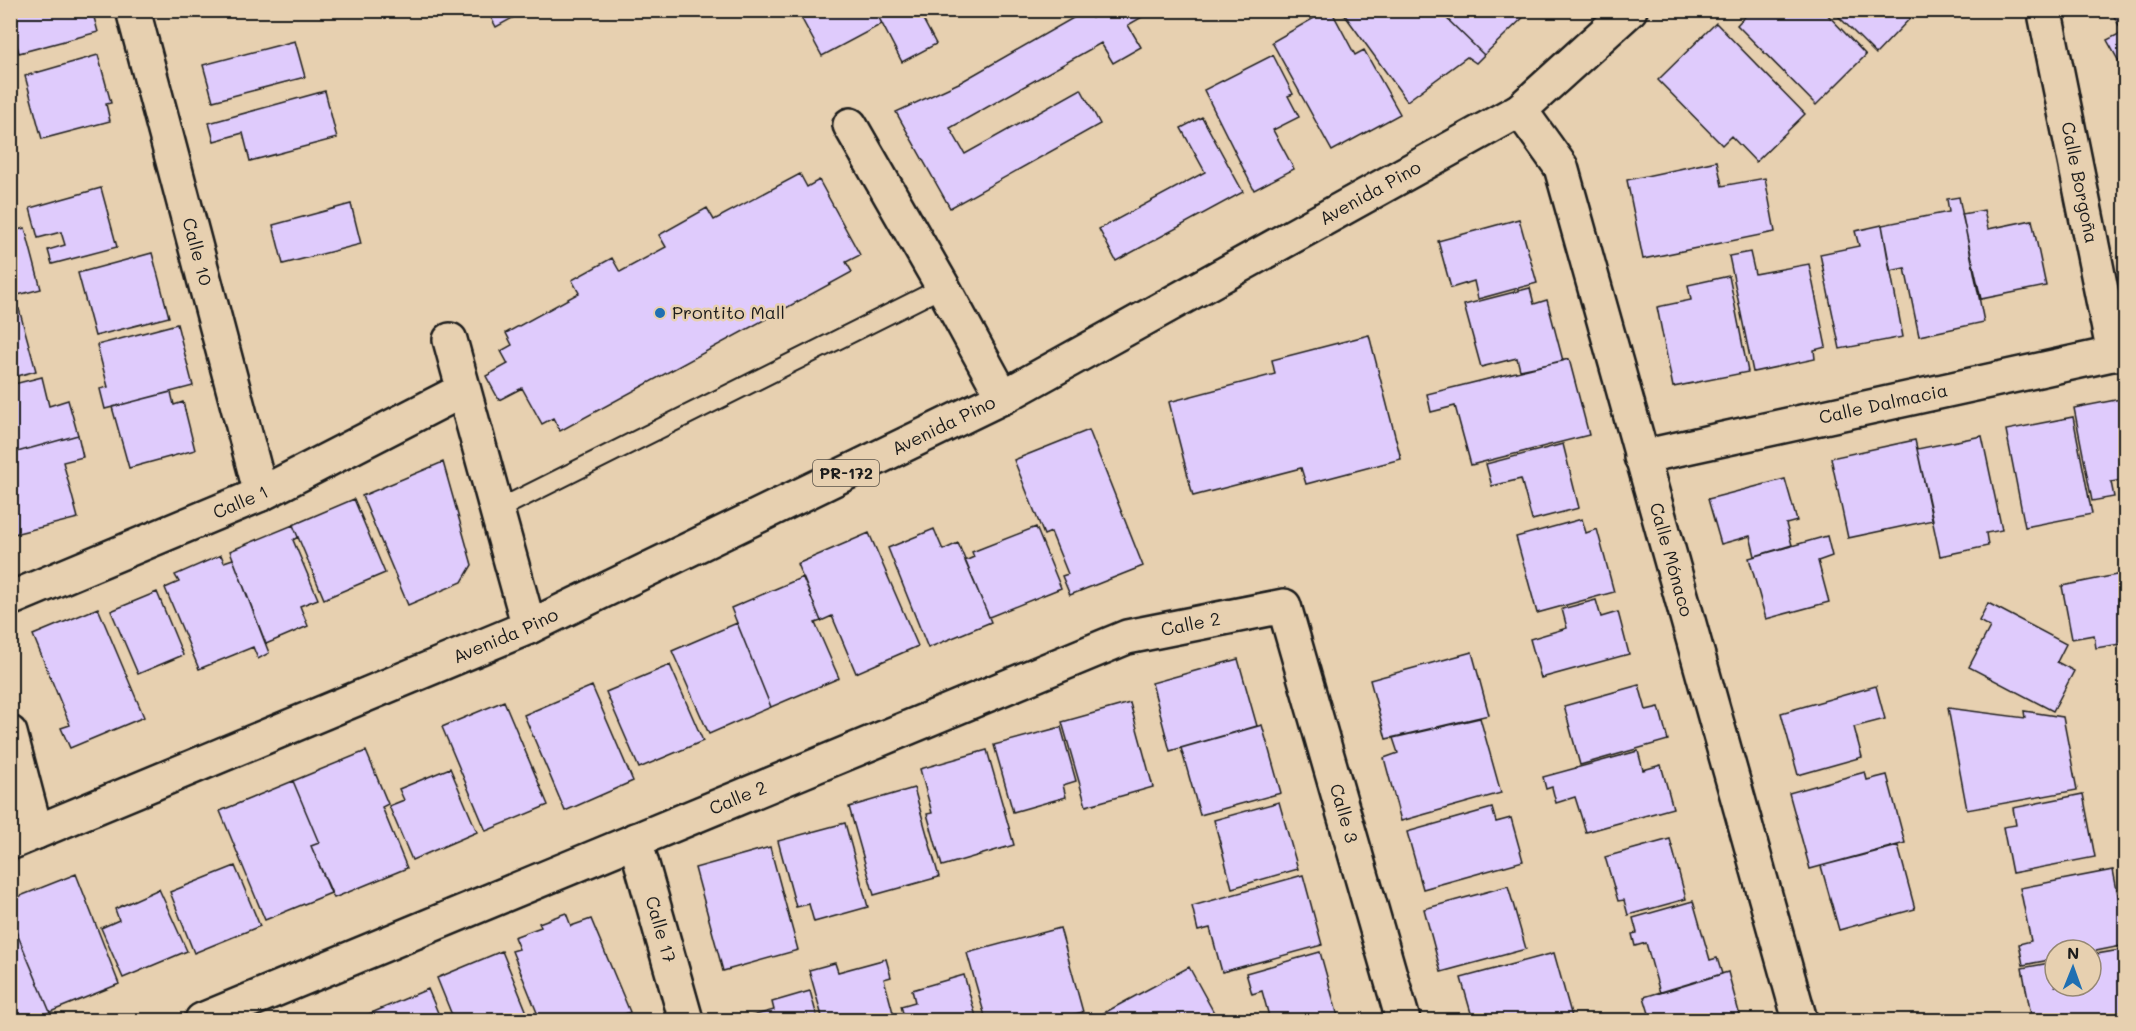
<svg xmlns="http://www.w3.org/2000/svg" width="2136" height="1031" viewBox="0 0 2136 1031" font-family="Mali,sans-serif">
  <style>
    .building { fill: #dfcbfc; stroke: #1c1c1c; stroke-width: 1.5 }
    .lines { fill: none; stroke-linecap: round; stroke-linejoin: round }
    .lane-casing { stroke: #1c1c1c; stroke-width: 22 }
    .street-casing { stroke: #1c1c1c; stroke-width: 38 }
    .primary-casing { stroke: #1c1c1c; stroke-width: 38 }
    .lane { stroke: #e7d0b0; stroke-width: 18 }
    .street { stroke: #e7d0b0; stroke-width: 33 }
    .primary { stroke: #e7d0b0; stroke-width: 33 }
    .poi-dot { fill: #1f6fb2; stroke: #e7d0b0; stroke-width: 2 }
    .labels { text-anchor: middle; stroke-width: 5; stroke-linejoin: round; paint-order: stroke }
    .shield { fill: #e7d0b0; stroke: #595248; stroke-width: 1.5 }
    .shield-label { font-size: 16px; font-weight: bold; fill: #1c1c1c }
    .street-label { font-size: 18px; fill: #1c1c1c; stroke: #e7d0b0 }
    .poi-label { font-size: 18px; fill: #1c1c1c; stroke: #e7d0b0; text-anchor: start }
  </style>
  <rect width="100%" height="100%" fill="#e7d0b0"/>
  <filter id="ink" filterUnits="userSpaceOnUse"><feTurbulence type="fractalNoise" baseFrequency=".0167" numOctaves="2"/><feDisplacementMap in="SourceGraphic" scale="12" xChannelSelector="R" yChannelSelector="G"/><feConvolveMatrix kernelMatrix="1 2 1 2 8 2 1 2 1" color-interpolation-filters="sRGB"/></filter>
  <g filter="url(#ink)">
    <path class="building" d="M 10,10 L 92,10 L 98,32 L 19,53 L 10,20 Z
      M 487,10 L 527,10 L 496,27 Z
      M 797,10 L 875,10 L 882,24 L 822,56 Z
      M 875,10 L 918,10 L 936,44 L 902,62 Z
      M 1087,10 L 1092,18 L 1105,10 L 1141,10 L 1144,16 L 1128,25 L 1141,47 L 1113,63 L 1101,43 L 950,128 L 965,154 L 1081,89 L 1100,124 L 950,208 L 896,112 L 961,82 Z
      M 1328,10 L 1331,10 L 1355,55 L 1364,50 L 1400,114 L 1332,151 L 1272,42 Z
      M 1341,10 L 1438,10 L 1484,55 L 1476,63 L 1467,57 L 1407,101 Z
      M 1438,10 L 1531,10 L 1484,55 Z
      M 1751,10 L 1823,10 L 1866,55 L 1816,105 L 1737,25 Z
      M 1832,10 L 1918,10 L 1876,54 Z
      M 2117,10 L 2126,10 L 2126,74 L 2107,40 L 2123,32 L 2112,13 Z
      M 1716,23 L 1805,114 L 1756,162 L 1731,136 L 1722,145 L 1658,80 Z
      M 295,41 L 305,77 L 213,101 L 203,65 Z
      M 98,55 L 111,103 L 106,104 L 110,121 L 42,139 L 25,76 Z
      M 1273,55 L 1293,94 L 1288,96 L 1299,117 L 1273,130 L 1294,169 L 1254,190 L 1204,90 Z
      M 325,91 L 337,138 L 250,161 L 243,133 L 214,141 L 209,123 Z
      M 1202,117 L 1243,192 L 1116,261 L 1099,229 L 1205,172 L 1181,128 Z
      M 1717,161 L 1722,186 L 1765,178 L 1775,232 L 1643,259 L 1627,180 Z
      M 800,174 L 807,187 L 819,180 L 860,255 L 846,262 L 852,272 L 560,431 L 553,418 L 542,424 L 522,388 L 499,400 L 486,376 L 508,364 L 501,351 L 512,345 L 506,333 L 579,293 L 572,280 L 612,258 L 620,272 L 666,247 L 659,235 L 707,208 L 714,220 Z
      M 101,188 L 117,247 L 52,264 L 48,250 L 65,245 L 61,232 L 38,238 L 30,208 Z
      M 1959,197 L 1984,322 L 1919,336 L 1905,268 L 1890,271 L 1882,225 L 1949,212 L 1947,199 Z
      M 351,204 L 361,244 L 283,264 L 273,225 Z
      M 1984,210 L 1988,229 L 2032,220 L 2046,286 L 1981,299 L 1962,214 Z
      M 1519,219 L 1537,283 L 1478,299 L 1474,281 L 1451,288 L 1438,241 Z
      M 1882,225 L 1903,337 L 1840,349 L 1820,254 L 1859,246 L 1855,231 Z
      M 25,228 L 41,289 L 10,297 L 10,232 Z
      M 1750,252 L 1755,274 L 1809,264 L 1826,347 L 1814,350 L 1815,359 L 1753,372 L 1729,256 Z
      M 152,253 L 169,317 L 95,336 L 78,273 Z
      M 1729,276 L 1748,372 L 1673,387 L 1657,307 L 1691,300 L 1688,285 Z
      M 1530,288 L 1534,304 L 1547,300 L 1563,361 L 1520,370 L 1517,358 L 1481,367 L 1464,305 Z
      M 19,309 L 36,371 L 10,378 L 10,311 Z
      M 177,324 L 193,386 L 105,409 L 100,389 L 108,387 L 97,345 Z
      M 1369,335 L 1401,459 L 1306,484 L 1301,468 L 1193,496 L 1169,402 L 1275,374 L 1272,360 Z
      M 1569,359 L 1589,435 L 1471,465 L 1455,406 L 1431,412 L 1427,394 Z
      M 42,377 L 49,406 L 68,400 L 78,435 L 10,454 L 10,385 Z
      M 171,392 L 174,405 L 183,402 L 195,450 L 129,468 L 112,407 Z
      M 2126,398 L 2126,479 L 2111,482 L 2114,497 L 2092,501 L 2074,408 Z
      M 2073,417 L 2092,514 L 2025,527 L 2006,430 Z
      M 1089,430 L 1143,566 L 1070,595 L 1062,576 L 1068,574 L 1051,532 L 1044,535 L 1014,460 Z
      M 78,435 L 83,457 L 63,462 L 78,518 L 10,535 L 10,454 Z
      M 1982,436 L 2002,530 L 1986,533 L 1988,546 L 1940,556 L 1917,449 Z
      M 1915,440 L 1933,520 L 1848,538 L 1831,458 Z
      M 1563,444 L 1579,508 L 1532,520 L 1521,479 L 1492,486 L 1486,464 Z
      M 443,462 L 472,565 L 462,582 L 408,605 L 362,496 Z
      M 1785,479 L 1797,521 L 1786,524 L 1792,545 L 1755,556 L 1750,536 L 1721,544 L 1708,499 Z
      M 354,499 L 385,573 L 324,599 L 293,525 Z
      M 1582,519 L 1586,533 L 1597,529 L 1614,592 L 1537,613 L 1516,537 Z
      M 293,525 L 298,537 L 293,540 L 318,599 L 300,606 L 308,626 L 266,644 L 230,551 Z
      M 1036,527 L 1061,588 L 989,617 L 965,561 L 974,557 L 972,552 Z
      M 934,529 L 943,550 L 958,543 L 991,622 L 928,648 L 888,548 Z
      M 869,533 L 918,646 L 856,673 L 832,616 L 821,621 L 797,564 Z
      M 1827,536 L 1832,556 L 1818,561 L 1829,602 L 1766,619 L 1749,558 Z
      M 221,555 L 224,562 L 233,559 L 269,653 L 258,659 L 253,647 L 199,669 L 165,588 L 179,582 L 175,575 Z
      M 2126,573 L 2126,643 L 2096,648 L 2094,635 L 2072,639 L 2062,586 Z
      M 803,577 L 821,621 L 815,623 L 839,678 L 771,707 L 731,608 Z
      M 157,592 L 183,655 L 138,674 L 111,611 Z
      M 1596,600 L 1601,617 L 1618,612 L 1629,654 L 1541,678 L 1530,639 L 1567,628 L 1562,609 Z
      M 1988,603 L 2066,644 L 2057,662 L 2074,671 L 2053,711 L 1969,667 L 1990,627 L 1979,621 Z
      M 98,608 L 144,717 L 70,748 L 61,728 L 70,725 L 33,635 Z
      M 737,623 L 771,707 L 709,734 L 672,651 Z
      M 1472,652 L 1489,715 L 1386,739 L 1370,680 Z
      M 1238,659 L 1257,726 L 1170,751 L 1152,683 Z
      M 670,665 L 703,741 L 639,768 L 606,692 Z
      M 1639,685 L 1646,710 L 1659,707 L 1668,740 L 1580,765 L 1564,706 Z
      M 592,686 L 633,781 L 565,811 L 524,715 Z
      M 1876,686 L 1885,719 L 1854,727 L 1862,757 L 1798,775 L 1781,713 Z
      M 504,701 L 548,805 L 486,831 L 442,727 Z
      M 1130,703 L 1153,787 L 1086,806 L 1062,722 Z
      M 1948,708 L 2025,718 L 2024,711 L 2063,717 L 2077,790 L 1967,810 Z
      M 1480,718 L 1501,793 L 1401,821 L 1384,758 L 1398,753 L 1393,738 Z
      M 1262,725 L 1281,793 L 1200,815 L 1181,748 Z
      M 1061,727 L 1076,781 L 1063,785 L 1066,797 L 1013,812 L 994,745 Z
      M 987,750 L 1014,845 L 942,866 L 927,814 L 932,813 L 920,769 Z
      M 366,751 L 388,804 L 382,807 L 407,868 L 334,898 L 311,846 L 319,843 L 293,781 Z
      M 1638,751 L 1643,770 L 1661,765 L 1673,808 L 1586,832 L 1575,797 L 1556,803 L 1552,787 L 1546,789 L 1543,777 Z
      M 450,768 L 477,832 L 412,860 L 389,806 L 404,800 L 399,789 Z
      M 1865,772 L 1867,780 L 1887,775 L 1905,843 L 1810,869 L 1789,793 Z
      M 293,781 L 319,843 L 311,846 L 331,893 L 265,920 L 220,811 Z
      M 914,788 L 939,877 L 874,895 L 849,807 Z
      M 2083,794 L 2095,857 L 2012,873 L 2003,827 L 2016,825 L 2013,808 Z
      M 1279,802 L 1298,869 L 1232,888 L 1214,820 Z
      M 1492,808 L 1496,822 L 1511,818 L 1523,861 L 1423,889 L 1407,832 Z
      M 845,823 L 868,907 L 814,922 L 809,904 L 796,907 L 778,841 Z
      M 1670,839 L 1686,899 L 1628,915 L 1624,900 L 1618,901 L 1605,857 Z
      M 1898,846 L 1915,909 L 1839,930 L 1821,866 Z
      M 770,847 L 798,950 L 723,971 L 695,868 Z
      M 235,866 L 260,926 L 194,953 L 170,892 Z
      M 2113,870 L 2126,935 L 2126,945 L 2091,952 L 2091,950 L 2055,950 L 2055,959 L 2023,965 L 2019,944 L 2031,941 L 2020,888 Z
      M 76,874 L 119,984 L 50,1012 L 10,917 L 10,900 Z
      M 1303,875 L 1322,945 L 1222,972 L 1210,928 L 1198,931 L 1192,906 Z
      M 1508,886 L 1526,949 L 1441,972 L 1424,909 Z
      M 159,889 L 187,951 L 123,978 L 101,928 L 119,920 L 115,909 Z
      M 1693,901 L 1710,960 L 1717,958 L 1722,974 L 1660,993 L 1646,943 L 1635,946 L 1632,934 L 1637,933 L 1633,918 Z
      M 566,913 L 571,926 L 591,919 L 630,1012 L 610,1020 L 573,1020 L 572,1018 L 567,1020 L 540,1020 L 512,951 L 519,949 L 514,937 L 541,927 L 539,923 Z
      M 10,917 L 50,1012 L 45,1014 L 48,1020 L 10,1020 Z
      M 1060,928 L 1083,1012 L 1052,1020 L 986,1020 L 967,953 Z
      M 2126,949 L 2126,1020 L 2032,1020 L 2022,968 L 2055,962 L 2055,986 L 2091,986 L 2091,955 Z
      M 502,951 L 530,1020 L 454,1020 L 437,978 Z
      M 1320,952 L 1339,1020 L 1270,1020 L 1262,991 L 1252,994 L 1246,973 Z
      M 1554,953 L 1572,1017 L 1559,1020 L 1473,1020 L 1461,978 Z
      M 886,959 L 891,977 L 884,979 L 895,1020 L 823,1020 L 809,970 L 835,963 L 838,972 Z
      M 1189,967 L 1218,1020 L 1091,1020 Z
      M 1728,972 L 1741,1020 L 1651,1020 L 1644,997 Z
      M 964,975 L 977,1020 L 905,1020 L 901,1006 L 915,1002 L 912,990 Z
      M 428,989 L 441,1020 L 363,1020 L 362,1017 Z
      M 810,991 L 818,1020 L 745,1020 L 745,1018 L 774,1010 L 772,1002 Z"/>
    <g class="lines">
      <g class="lane-casing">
        <path id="lane" d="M 497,510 L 943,287"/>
      </g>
      <g class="street-casing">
        <g id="street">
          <path id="s1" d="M 133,10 L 261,494"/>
          <path id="s2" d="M 2047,10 L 2046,18 L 2114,354"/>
          <path id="s3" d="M 1520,110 L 1561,167 L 1800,1020"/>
          <path d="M 850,125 L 943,287 L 1003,397"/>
          <path d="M 450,340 L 529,627"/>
          <path id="s4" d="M 1641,457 L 2126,351"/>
          <path id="s5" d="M 10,599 L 261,494 L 463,390"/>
          <path d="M 10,733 L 36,832"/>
          <path id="s6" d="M 635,840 L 686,1020"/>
          <path id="s7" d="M 202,1020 L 1127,637 L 1284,606 L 1403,1020"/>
        </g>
      </g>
      <g class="primary-casing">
        <g id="primary">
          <path id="s8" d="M 10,843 L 529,627 L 1003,397 L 1520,110 L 1630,10"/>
        </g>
      </g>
      <use href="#lane" class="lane"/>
      <use href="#street" class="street"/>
      <use href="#primary" class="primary"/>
    </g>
  </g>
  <circle class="poi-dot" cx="660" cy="313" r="6"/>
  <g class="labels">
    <rect class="shield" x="813" y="460" width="66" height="26" rx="4.5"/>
    <g class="shield-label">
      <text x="846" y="479">PR-172</text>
    </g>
    <g class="street-label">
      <text dy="6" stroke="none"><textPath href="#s2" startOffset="176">Calle Borgoña</textPath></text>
      <text dy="6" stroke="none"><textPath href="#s8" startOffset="1509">Avenida Pino</textPath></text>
      <text dy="6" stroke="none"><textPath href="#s1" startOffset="250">Calle 10</textPath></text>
      <text dy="6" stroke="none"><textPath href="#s4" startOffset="248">Calle Dalmacia</textPath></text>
      <text dy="6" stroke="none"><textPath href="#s8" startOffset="1023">Avenida Pino</textPath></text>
      <text dy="6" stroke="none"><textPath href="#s5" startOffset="250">Calle 1</textPath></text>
      <text dy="6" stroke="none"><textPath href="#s3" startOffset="478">Calle Mónaco</textPath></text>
      <text dy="6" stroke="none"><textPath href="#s7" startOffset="1066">Calle 2</textPath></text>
      <text dy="6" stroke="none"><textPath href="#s8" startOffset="537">Avenida Pino</textPath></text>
      <text dy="6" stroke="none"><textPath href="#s7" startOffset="580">Calle 2</textPath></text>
      <text dy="6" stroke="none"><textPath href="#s7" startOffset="1377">Calle 3</textPath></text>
      <text dy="6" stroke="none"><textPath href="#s6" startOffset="93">Calle 17</textPath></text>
    </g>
    <g class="poi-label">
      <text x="672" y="319">Prontito Mall</text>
    </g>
  </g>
  <rect width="2136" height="1031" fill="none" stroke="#e7d0b0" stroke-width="36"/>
  <rect x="18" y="18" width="2100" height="995" fill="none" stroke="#1c1c1c" stroke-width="2" filter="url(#ink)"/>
  <g transform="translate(2073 968) rotate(1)"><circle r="28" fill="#e7d0b0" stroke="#968875" stroke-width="1.5"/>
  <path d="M0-4.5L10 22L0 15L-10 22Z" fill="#1f6fb2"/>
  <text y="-9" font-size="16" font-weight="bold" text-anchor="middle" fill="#1c1c1c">N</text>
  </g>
</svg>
